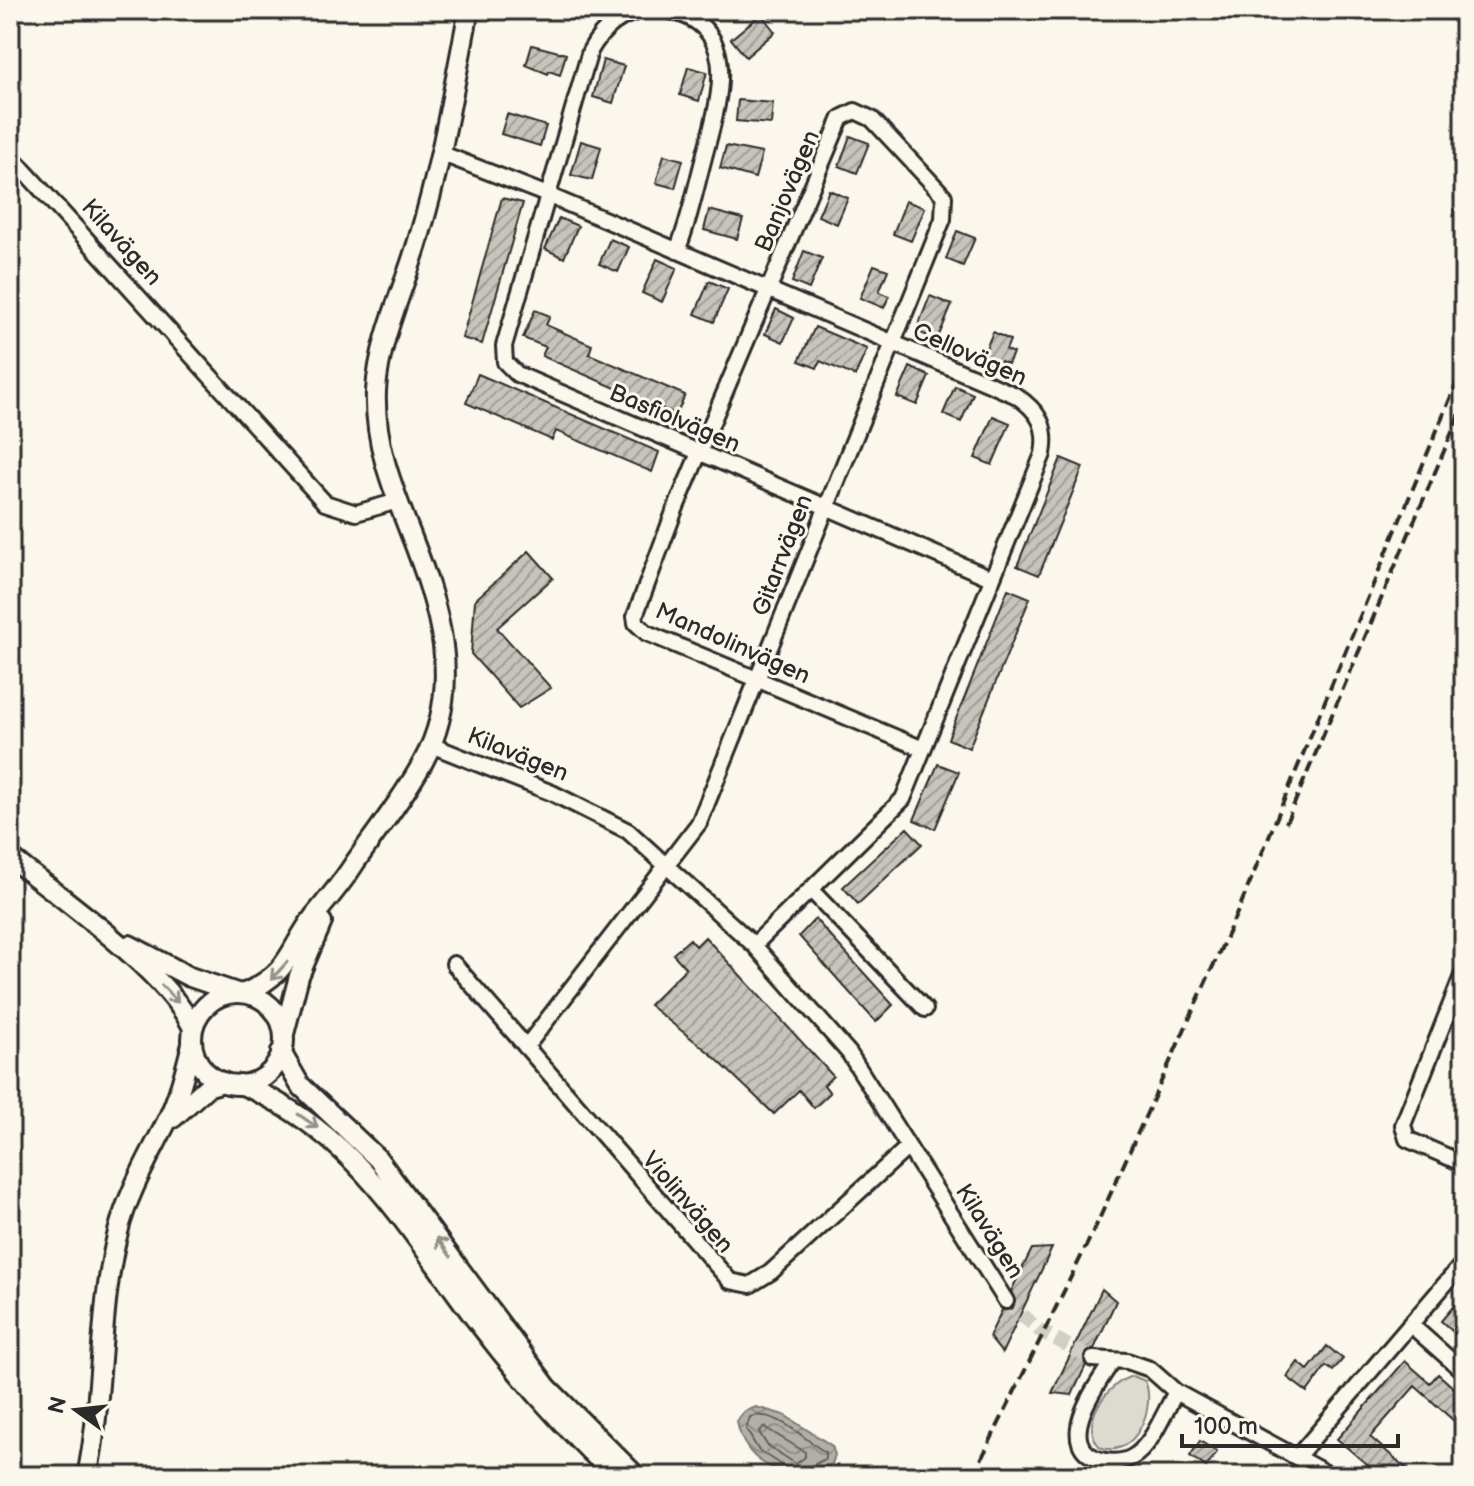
<svg xmlns="http://www.w3.org/2000/svg" width="1474" height="1486" viewBox="0 0 1474 1486" font-family="'Balsamiq Sans',sans-serif">
  <style>
    .green { fill: #dddad0; stroke: #84827e; stroke-width: 2 }
    .water { fill: url(#water-waves); stroke: #7b7a75; stroke-width: 2 }
    .lines { fill: none; stroke-linecap: round; stroke-linejoin: round }
    .shore { stroke: #61605d; stroke-width: 2 }
    .building { fill: url(#building-hatch); stroke: #2b2b2b; stroke-width: 2 }
    .street-tunnel { stroke: #d1cec5; stroke-width: 14; stroke-dasharray: 14 7; stroke-linecap: butt }
    .street-casing { stroke: #2b2b2b; stroke-width: 20 }
    .secondary-casing { stroke: #2b2b2b; stroke-width: 24 }
    .street { stroke: #fbf7ec; stroke-width: 14 }
    .secondary { stroke: #fbf7ec; stroke-width: 18 }
    .rail { stroke: #2b2b2b; stroke-width: 4; stroke-dasharray: 12 6; stroke-linecap: butt }
    .oneway { stroke: #93918c }
    .labels { text-anchor: middle; stroke-width: 6; stroke-linejoin: round; paint-order: stroke }
    .street-label { font-size: 24px; fill: #2b2b2b; stroke: #fbf7ec }
  </style>
  <defs>
    <pattern id="water-waves" width="16" height="10" patternUnits="userSpaceOnUse" patternTransform="scale(2)"><rect width="16" height="10" fill="#b1afa7"/><path d="M0 5q4-4 8 0t8 0" fill="none" stroke="#908f88"/></pattern>
    <pattern id="building-hatch" width="6" height="6" patternUnits="userSpaceOnUse" patternTransform="scale(2)"><rect width="6" height="6" fill="#c7c4bc"/><path d="M-1 1l2-2M0 6l6-6M5 7l2-2" fill="none" stroke="#a29f99"/></pattern>
  </defs>
  <rect width="100%" height="100%" fill="#fbf7ec"/>
  <filter id="ink" filterUnits="userSpaceOnUse"><feTurbulence type="fractalNoise" baseFrequency=".0125" numOctaves="2"/><feDisplacementMap in="SourceGraphic" scale="16" xChannelSelector="R" yChannelSelector="G"/><feConvolveMatrix kernelMatrix="1 2 1 2 8 2 1 2 1" color-interpolation-filters="sRGB"/></filter>
  <g filter="url(#ink)">
    <path class="green" d="M 1133,1376 L 1145,1381 C 1157,1407 1134,1461 1100,1447 C 1077,1424 1108,1382 1133,1376 Z"/>
    <path class="water" d="M 756,1407 L 784,1415 L 832,1446 L 835,1455 L 832,1464 C 793,1486 742,1466 737,1420 L 745,1411 Z"/>
    <g class="lines">
      <path class="shore" d="M 764,1427 L 805,1452 L 805,1457 L 796,1464 L 767,1445 L 759,1432 Z
        M 787,1476 L 785,1467 L 759,1451 L 746,1429 L 750,1417 C 775,1408 805,1440 825,1452 L 825,1459 L 809,1467 L 806,1476"/>
    </g>
    <path class="building" d="M 761,14 L 775,32 L 746,57 L 731,39 Z
      M 532,45 L 566,54 L 560,75 L 549,71 L 548,74 L 526,65 Z
      M 603,60 L 624,66 L 613,103 L 593,97 Z
      M 688,67 L 707,72 L 699,101 L 680,95 Z
      M 738,100 L 773,103 L 771,124 L 736,121 Z
      M 507,114 L 546,126 L 540,146 L 501,134 Z
      M 850,136 L 869,143 L 857,173 L 839,166 Z
      M 581,141 L 601,147 L 592,180 L 571,175 Z
      M 726,146 L 762,153 L 755,178 L 720,168 Z
      M 664,155 L 683,160 L 675,188 L 656,183 Z
      M 829,190 L 848,198 L 837,224 L 818,216 Z
      M 502,198 L 523,203 L 482,344 L 462,338 Z
      M 906,201 L 925,208 L 911,241 L 893,234 Z
      M 709,210 L 743,219 L 737,239 L 704,230 Z
      M 559,218 L 578,226 L 564,258 L 545,249 Z
      M 957,231 L 975,238 L 963,266 L 946,259 Z
      M 610,239 L 629,247 L 618,272 L 599,264 Z
      M 804,251 L 822,258 L 809,289 L 792,282 Z
      M 657,259 L 677,268 L 662,302 L 642,293 Z
      M 874,265 L 888,270 L 879,292 L 889,296 L 884,308 L 860,298 Z
      M 709,281 L 728,289 L 714,322 L 695,314 Z
      M 930,296 L 952,305 L 937,340 L 916,331 Z
      M 776,309 L 794,318 L 783,342 L 765,334 Z
      M 535,310 L 550,316 L 546,325 L 592,345 L 589,354 L 685,395 L 679,409 L 675,414 L 542,356 L 546,347 L 523,338 Z
      M 815,327 L 867,349 L 855,376 L 820,361 L 817,368 L 799,361 Z
      M 993,332 L 1010,340 L 1006,350 L 1013,353 L 1008,364 L 1001,361 L 998,367 L 981,360 Z
      M 910,367 L 929,376 L 917,405 L 897,397 Z
      M 478,374 L 659,452 L 652,472 L 556,431 L 552,440 L 466,403 Z
      M 955,386 L 973,394 L 961,422 L 943,414 Z
      M 993,416 L 1010,423 L 992,465 L 975,458 Z
      M 1061,458 L 1083,467 L 1039,575 L 1017,566 Z
      M 529,551 L 553,578 L 497,628 L 551,688 L 519,708 L 471,654 L 475,600 Z
      M 1008,589 L 1030,598 L 969,748 L 948,739 Z
      M 938,764 L 959,772 L 935,829 L 914,820 Z
      M 907,828 L 922,844 L 858,904 L 843,887 Z
      M 815,919 L 893,1005 L 876,1022 L 799,936 Z
      M 705,937 L 833,1076 L 824,1085 L 830,1093 L 814,1108 L 799,1090 L 774,1114 L 711,1054 L 649,1005 L 686,968 L 673,954 L 690,939 L 696,946 Z
      M 1052,1248 L 1002,1353 L 989,1337 L 1002,1310 L 1011,1310 L 1015,1305 L 1011,1291 L 1032,1249 Z
      M 1102,1289 L 1116,1301 L 1094,1349 L 1084,1354 L 1086,1365 L 1072,1395 L 1052,1393 Z
      M 1464,1294 L 1464,1342 L 1441,1321 Z
      M 1327,1346 L 1343,1359 L 1333,1371 L 1326,1366 L 1307,1392 L 1287,1377 L 1298,1362 L 1308,1370 Z
      M 1405,1361 L 1430,1383 L 1438,1374 L 1464,1397 L 1464,1430 L 1415,1386 L 1370,1437 L 1415,1476 L 1380,1476 L 1337,1439 Z
      M 1200,1441 L 1217,1452 L 1206,1467 L 1190,1456 Z"/>
    <g class="lines">
      <path class="street-tunnel" d="M 1006,1301 L 1039,1330 L 1093,1359"/>
      <g class="street-casing">
        <path id="street" d="M 645,10 C 619,14 602,29 590,51 L 504,346 L 505,362 L 517,374 L 991,578
          M 666,10 C 747,26 717,106 703,161 C 695,191 689,222 677,251
          M 440,153 L 545,194 L 1015,395 C 1039,411 1048,426 1043,454 L 903,799 L 754,945
          M 10,155 L 325,503 L 356,513 L 398,501
          M 431,745 L 552,793 L 628,831 L 754,945 L 849,1053 L 1006,1301
          M 811,890 L 925,1009
          M 454,964 L 730,1281 L 750,1285 L 771,1272 L 908,1147
          M 1464,971 L 1403,1125 L 1407,1139 L 1464,1164
          M 526,1047 L 699,823 L 943,219 L 944,196 L 872,119 L 855,111 L 841,118 L 674,512 L 635,616 L 636,623 L 647,633 L 923,749
          M 1410,1324 L 1464,1372
          M 1093,1359 L 1127,1361 L 1150,1369 L 1176,1392 L 1331,1476
          M 1112,1362 C 1096,1385 1052,1446 1101,1460 C 1113,1463 1127,1462 1137,1454 C 1154,1440 1165,1411 1176,1392
          M 1297,1457 L 1464,1262"/>
      </g>
      <g class="secondary-casing">
        <path id="secondary" d="M 10,857 C 62,899 165,970 193,1028
          M 129,945 L 190,977 L 237,993
          M 245,993 C 292,971 287,952 315,915 C 328,899 341,884 352,867 C 375,833 403,799 423,762 C 465,685 439,606 409,530 C 391,484 374,441 376,391 C 379,337 406,285 420,234 C 442,161 454,85 469,10
          M192 1039a46 46 0 1 1 92 0a46 46 0 1 1-92 0Z
          M 284,1034 L 299,976 L 322,922
          M 281,1052 L 300,1085 L 378,1159 L 547,1387 L 636,1476
          M 240,1084 C 354,1131 404,1224 474,1317 C 517,1374 564,1428 616,1476
          M 173,1118 L 207,1087 L 223,1082
          M 87,1476 C 104,1396 98,1311 118,1232 C 128,1193 147,1161 165,1125 C 178,1100 185,1072 192,1044"/>
      </g>
      <use href="#street" class="street"/>
      <use href="#secondary" class="secondary"/>
      <path class="rail" d="M 1286,823 L 1464,404
        M 973,1476 L 1096,1226 L 1241,904 L 1464,365"/>
    </g>
    <defs><path id="oneway-shaft" d="M-6 0H5M1.5-3L5.5 0L1.5 3" fill="none" stroke-width="1.6" stroke-linecap="round" stroke-linejoin="round" transform="scale(2)"/></defs>
    <g class="oneway">
      <use href="#oneway-shaft" transform="translate(279 971) rotate(132)"/>
      <use href="#oneway-shaft" transform="translate(170 994) rotate(46)"/>
      <use href="#oneway-shaft" transform="translate(308 1121) rotate(35)"/>
      <use href="#oneway-shaft" transform="translate(444 1247) rotate(-125)"/>
    </g>
  </g>
  <g class="labels">
    <g class="street-label">
      <text transform="translate(787 191) rotate(-67)" y="8">Banjovägen</text>
      <text transform="translate(122 242) rotate(48)" y="8">Kilavägen</text>
      <text transform="translate(970 354) rotate(24)" y="8">Cellovägen</text>
      <text transform="translate(675 418) rotate(23)" y="8">Basfiolvägen</text>
      <text transform="translate(782 555) rotate(-69)" y="8">Gitarrvägen</text>
      <text transform="translate(733 643) rotate(24)" y="8">Mandolinvägen</text>
      <text transform="translate(518 754) rotate(22)" y="8">Kilavägen</text>
      <text transform="translate(688 1202) rotate(49)" y="8">Violinvägen</text>
      <text transform="translate(990 1231) rotate(58)" y="8">Kilavägen</text>
    </g>
  </g>
  <rect width="1474" height="1486" fill="none" stroke="#fbf7ec" stroke-width="40"/>
  <rect x="20" y="20" width="1434" height="1446" fill="none" stroke="#2b2b2b" stroke-width="3" filter="url(#ink)"/>
  <g transform="translate(76 1410) rotate(285)" stroke="#fbf7ec" stroke-width="6" paint-order="stroke">
  <path d="M0-6L14 30L0 20L-14 30Z" fill="#2b2b2b"/>
  <text y="-12" font-size="22" font-weight="bold" text-anchor="middle" fill="#2b2b2b">N</text>
  </g>
  <path d="M1182 1434v12h216v-12" fill="none" stroke="#2b2b2b" stroke-width="4"/>
  <text x="1194" y="1434" font-size="24" fill="#2b2b2b" stroke="#fbf7ec" stroke-width="6" paint-order="stroke">100 m</text>
</svg>
